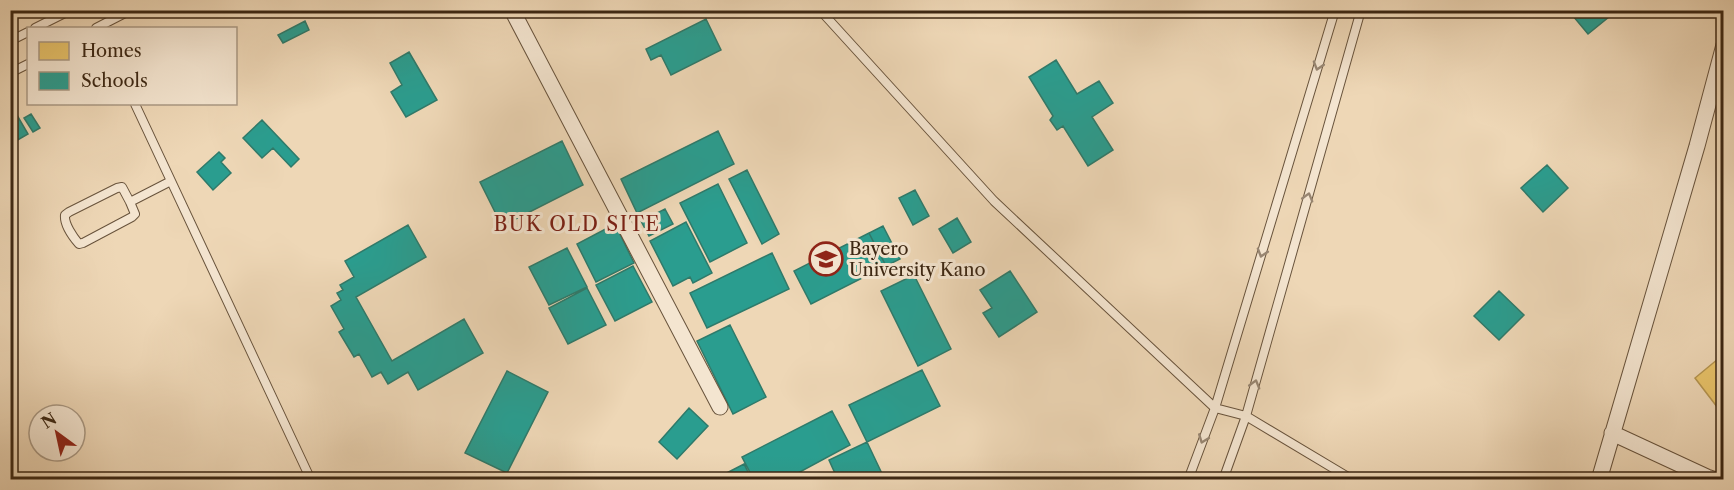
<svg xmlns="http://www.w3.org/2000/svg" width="1734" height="490" viewBox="0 0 1734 490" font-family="'Libre Caslon Text',serif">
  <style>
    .homes { fill: #e9c46a; stroke: #b59550; stroke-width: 1.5 }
    .schools { fill: #2a9d8f; stroke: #2f7a6a; stroke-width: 1.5 }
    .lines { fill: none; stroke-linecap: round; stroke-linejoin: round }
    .lane-casing { stroke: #68533c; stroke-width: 10 }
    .street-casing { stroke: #68533c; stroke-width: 17 }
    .lane { stroke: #f4e5d0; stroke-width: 8 }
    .street { stroke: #f4e5d0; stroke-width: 15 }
    .oneway { stroke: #988672 }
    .labels { text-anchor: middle; stroke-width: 6; stroke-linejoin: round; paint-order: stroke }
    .poi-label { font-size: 18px; fill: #3c2713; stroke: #f4e5d0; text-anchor: start }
    .neighbourhood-label { font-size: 20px; letter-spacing: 1.5px; fill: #7a1f14; stroke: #f4e5d0 }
  </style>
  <rect width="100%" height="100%" fill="#eed7b6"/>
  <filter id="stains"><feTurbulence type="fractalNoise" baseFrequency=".00333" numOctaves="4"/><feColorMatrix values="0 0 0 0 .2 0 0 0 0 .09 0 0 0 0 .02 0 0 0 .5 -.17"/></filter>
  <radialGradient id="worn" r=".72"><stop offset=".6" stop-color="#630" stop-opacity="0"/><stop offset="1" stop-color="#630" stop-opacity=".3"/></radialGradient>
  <path class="homes" d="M 1724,354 L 1724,416 L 1695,378 Z"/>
  <path class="schools" d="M 1568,10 L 1614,10 L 1615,12 L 1588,34 Z
    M 706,19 L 721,50 L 671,75 L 661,55 L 651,60 L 646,49 Z
    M 305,21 L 309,30 L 283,43 L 278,35 Z
    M 409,52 L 437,100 L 406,117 L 391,92 L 402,85 L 390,63 Z
    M 1056,60 L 1077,94 L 1099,81 L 1113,103 L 1092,117 L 1113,150 L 1088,166 L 1063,126 L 1057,130 L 1050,120 L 1053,116 L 1029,77 Z
    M 14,110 L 28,134 L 16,141 L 10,132 L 10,111 Z
    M 31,114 L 40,128 L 33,132 L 24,118 Z
    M 262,120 L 299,159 L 291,167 L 273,148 L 262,158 L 243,138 Z
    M 718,131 L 734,164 L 637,213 L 621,179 Z
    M 562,141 L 583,185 L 502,226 L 480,182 Z
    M 219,152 L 225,158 L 221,162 L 231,173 L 213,190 L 197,172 Z
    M 1547,165 L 1568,188 L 1543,212 L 1521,188 Z
    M 747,170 L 779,234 L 762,244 L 729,179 Z
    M 718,184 L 747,243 L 710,262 L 680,203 Z
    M 915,190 L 929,216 L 913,225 L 899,198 Z
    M 665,209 L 673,224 L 649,236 L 641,221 Z
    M 957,218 L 971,242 L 953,253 L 939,229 Z
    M 686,222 L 712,273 L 693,283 L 690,277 L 673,286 L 650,241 Z
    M 615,224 L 634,263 L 596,282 L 577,244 Z
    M 408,225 L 426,257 L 356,297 L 392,361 L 464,319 L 483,353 L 418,390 L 408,372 L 388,384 L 381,372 L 372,377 L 359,354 L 354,357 L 339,332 L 344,329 L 331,306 L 341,300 L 337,293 L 343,290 L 340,285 L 354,277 L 345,261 Z
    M 883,226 L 900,259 L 886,266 L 869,233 Z
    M 869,233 L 886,266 L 811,304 L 794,271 Z
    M 567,248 L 587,287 L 549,305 L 529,267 Z
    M 772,253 L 789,289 L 707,328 L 690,293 Z
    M 633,266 L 652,302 L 615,321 L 596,285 Z
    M 1010,271 L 1037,312 L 999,337 L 983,313 L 992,308 L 980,290 Z
    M 914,275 L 951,349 L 918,366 L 881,291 Z
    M 587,288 L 606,325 L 568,344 L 549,308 Z
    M 1499,291 L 1524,315 L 1499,340 L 1474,316 Z
    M 730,325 L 766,397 L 733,414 L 697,341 Z
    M 922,370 L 940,406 L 867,442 L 849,405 Z
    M 507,371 L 548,392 L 507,473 L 465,453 Z
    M 689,408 L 708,426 L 677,459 L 659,442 Z
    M 832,411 L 850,445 L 785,480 L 754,480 L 742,457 Z
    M 867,442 L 885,480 L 838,480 L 829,460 Z
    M 744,464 L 752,480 L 713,480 Z"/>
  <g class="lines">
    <g class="lane-casing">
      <path id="lane" d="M 820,10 L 994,201 L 1215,408 L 1246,416 L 1353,480
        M 35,28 L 71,10
        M 96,28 L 131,10
        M 10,41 L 28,32
        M 10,73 L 28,64
        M 135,104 L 311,480
        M 130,202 L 122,187 L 117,188 L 69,212 L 65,215 C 64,224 73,237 79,244 L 83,243 L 132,217 L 135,214 L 130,202 L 171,181
        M 1188,480 L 1215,408 L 1335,10
        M 1223,480 L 1246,416 L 1361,10"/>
    </g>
    <g class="street-casing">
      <path id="street" d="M 512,10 L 720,407
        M 1612,433 L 1707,477 L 1716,480
        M 1599,480 L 1697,146 L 1724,45"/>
    </g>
    <use href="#lane" class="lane"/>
    <use href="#street" class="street"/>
  </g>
  <defs><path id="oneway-chevron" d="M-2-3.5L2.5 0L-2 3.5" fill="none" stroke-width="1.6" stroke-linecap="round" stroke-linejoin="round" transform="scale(1.5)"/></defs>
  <g class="oneway">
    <use href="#oneway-chevron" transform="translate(1318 66) rotate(107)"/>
    <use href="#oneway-chevron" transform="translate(1308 197) rotate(-74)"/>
    <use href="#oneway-chevron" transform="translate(1262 253) rotate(107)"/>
    <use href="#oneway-chevron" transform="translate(1255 384) rotate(-74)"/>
    <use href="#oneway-chevron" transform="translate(1203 439) rotate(111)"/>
  </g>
  <defs>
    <g id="university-ring" transform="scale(1.725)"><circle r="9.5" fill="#f4e5d0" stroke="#8f2418" stroke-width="1.5"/><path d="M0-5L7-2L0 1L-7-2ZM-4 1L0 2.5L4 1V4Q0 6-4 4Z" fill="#8f2418"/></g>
  </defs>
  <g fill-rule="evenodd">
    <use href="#university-ring" x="826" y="259"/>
  </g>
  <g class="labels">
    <g class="poi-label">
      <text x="849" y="255">Bayero<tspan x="849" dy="21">University Kano</tspan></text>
    </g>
    <g class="neighbourhood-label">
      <text x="577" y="231">BUK OLD SITE</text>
    </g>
  </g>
  <rect width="1734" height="490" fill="none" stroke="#eed7b6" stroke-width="36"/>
  <rect x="12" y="12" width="1710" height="466" fill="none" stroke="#3c2713" stroke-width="3"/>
  <rect x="18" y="18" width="1698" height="454" fill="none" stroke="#3c2713" stroke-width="1.5"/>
  <rect x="27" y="27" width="210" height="78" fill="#f4e5d0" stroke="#aa9984" stroke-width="1.5"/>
  <rect x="39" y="42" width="30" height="18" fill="#e9c46a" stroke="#aa9984" stroke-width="1.5"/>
  <text x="81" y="57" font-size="18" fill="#3c2713">Homes</text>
  <rect x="39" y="72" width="30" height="18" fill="#2a9d8f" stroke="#aa9984" stroke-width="1.5"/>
  <text x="81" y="87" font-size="18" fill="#3c2713">Schools</text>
  <g transform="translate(57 433) rotate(327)"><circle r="28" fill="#f4e5d0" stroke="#aa9984" stroke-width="1.5"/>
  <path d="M0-4.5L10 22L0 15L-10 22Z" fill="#8f2418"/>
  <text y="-9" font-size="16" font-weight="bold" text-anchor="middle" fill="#3c2713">N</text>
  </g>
  <rect width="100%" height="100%" filter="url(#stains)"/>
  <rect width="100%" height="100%" fill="url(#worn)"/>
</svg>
